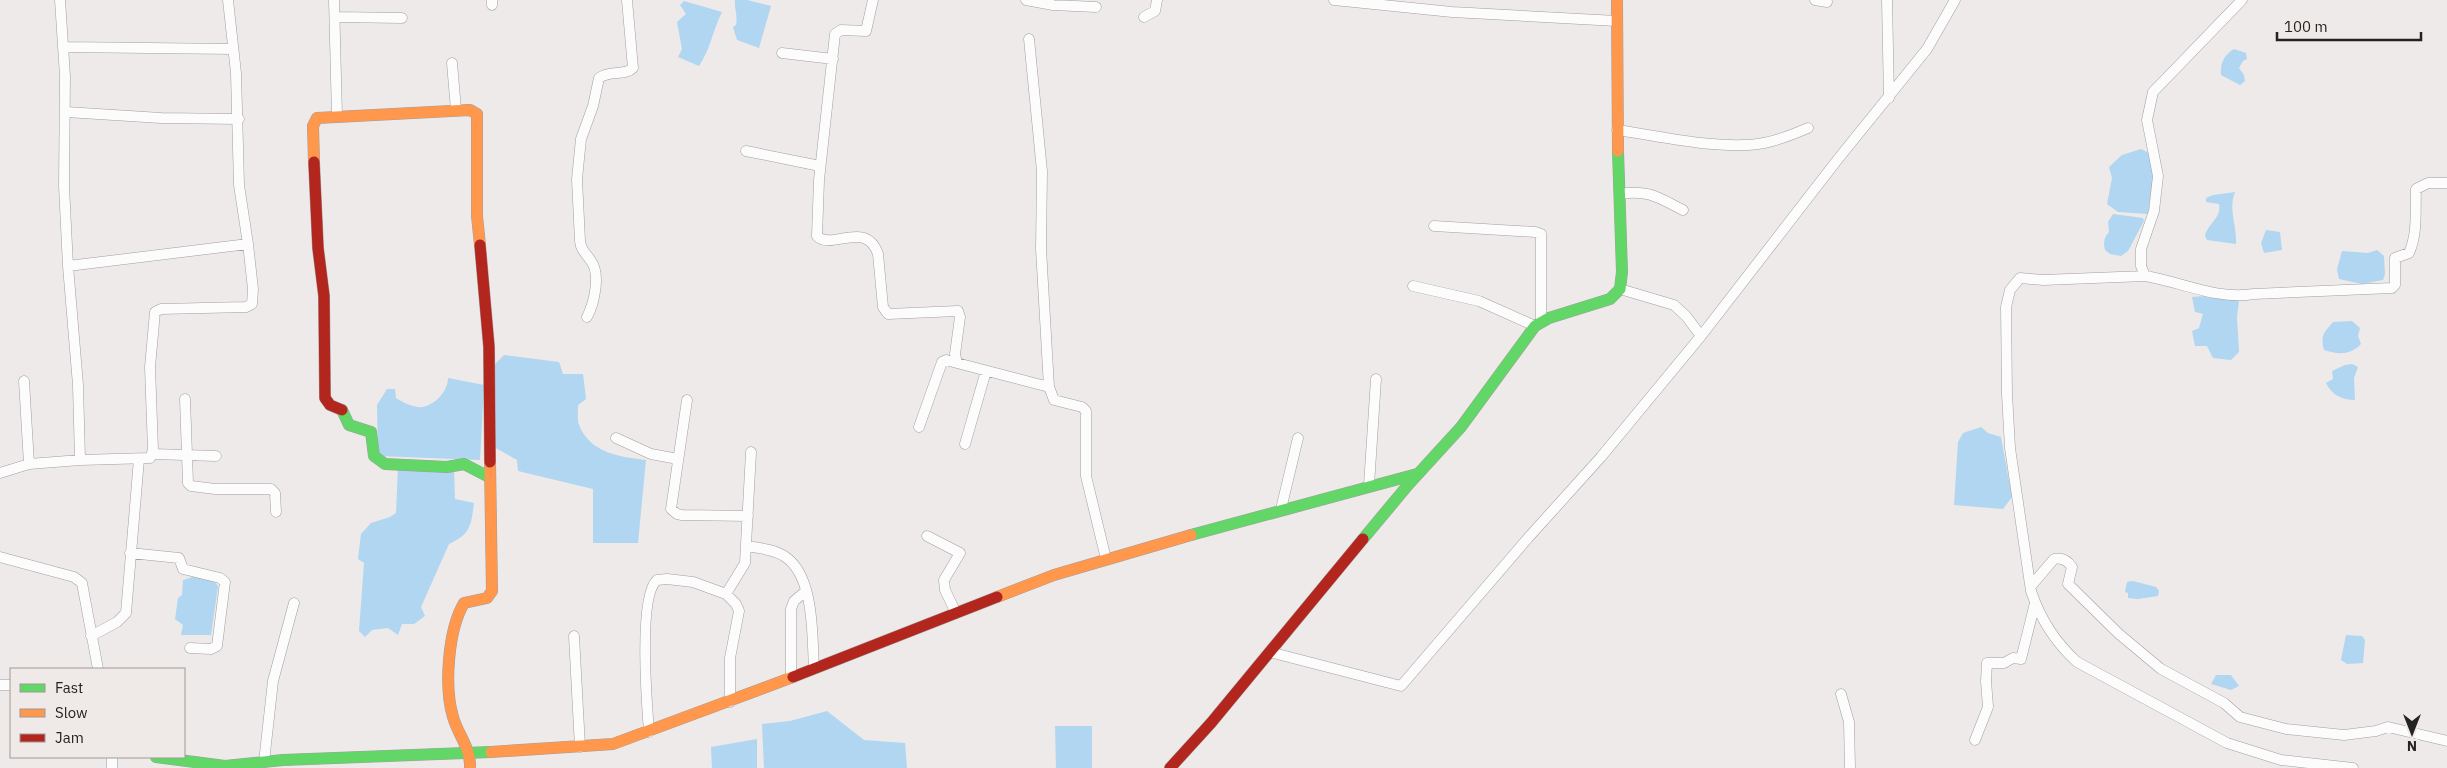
<svg xmlns="http://www.w3.org/2000/svg" width="2447" height="768" viewBox="0 0 2447 768" font-family="'IBM Plex Sans',sans-serif">
  <style>
    .water { fill: #b0d6f1 }
    .lines { fill: none; stroke-linecap: round; stroke-linejoin: round }
    .street-casing { stroke: #a19f9e; stroke-width: 11 }
    .fast-casing { stroke: #a19f9e; stroke-width: 12 }
    .slow-casing { stroke: #a19f9e; stroke-width: 12 }
    .jam-casing { stroke: #a19f9e; stroke-width: 12 }
    .street { stroke: #fcfcfc; stroke-width: 10 }
    .fast { stroke: #63d668; stroke-width: 11 }
    .slow { stroke: #ff974d; stroke-width: 11 }
    .jam { stroke: #b3261e; stroke-width: 11 }
  </style>
  <rect width="100%" height="100%" fill="#edeae9"/>
  <path class="water" d="M 735,0 L 747,0 L 771,6 L 759,48 L 737,40 L 733,27 L 736,25 C 738,15 734,9 735,0 Z
    M 684,1 L 722,12 C 713,30 710,50 699,66 L 678,57 L 682,49 L 677,22 L 686,14 L 680,5 Z
    M 2234,49 L 2246,53 L 2247,59 L 2243,61 L 2239,68 L 2244,75 L 2245,81 L 2240,85 L 2221,75 C 2220,63 2224,55 2234,49 Z
    M 2141,149 L 2149,153 L 2153,178 L 2148,214 L 2118,212 L 2107,204 L 2112,178 L 2109,167 L 2122,155 Z
    M 2235,192 C 2228,209 2237,226 2236,244 L 2207,240 L 2205,236 C 2208,223 2222,218 2219,204 L 2206,202 L 2206,198 L 2213,195 Z
    M 2113,214 L 2143,218 L 2144,221 L 2128,251 L 2121,256 L 2110,254 L 2105,250 C 2103,243 2104,237 2109,232 L 2108,222 Z
    M 2266,230 L 2280,232 L 2282,250 L 2264,253 L 2261,243 Z
    M 2377,250 L 2384,256 L 2385,274 L 2383,280 L 2362,284 L 2339,279 L 2337,269 L 2342,251 L 2368,253 Z
    M 2217,295 L 2239,301 L 2237,317 L 2239,352 L 2231,360 L 2213,358 L 2207,346 L 2195,346 L 2192,331 L 2199,328 L 2203,314 L 2195,312 L 2192,297 Z
    M 2352,321 L 2360,328 L 2358,336 L 2361,344 C 2351,355 2338,355 2324,350 C 2320,335 2324,333 2333,322 Z
    M 504,355 L 559,362 L 563,374 L 583,374 L 586,399 L 578,405 C 578,411 577,420 579,425 C 590,453 620,457 646,460 L 638,543 L 593,543 L 593,489 L 518,471 L 517,460 L 494,447 L 495,364 Z
    M 2352,364 L 2358,367 L 2354,378 L 2355,400 C 2342,400 2332,395 2326,383 L 2333,379 L 2332,371 L 2345,365 Z
    M 448,378 L 484,385 L 480,460 L 378,456 L 377,405 L 387,389 L 395,389 L 396,398 C 404,403 414,408 423,407 C 436,404 448,391 448,378 Z
    M 1981,427 L 1988,433 L 2001,437 L 2012,497 L 2003,509 L 1954,505 L 1958,442 L 1963,433 Z
    M 398,467 L 454,470 L 455,499 L 474,503 C 471,525 471,534 449,544 L 421,607 L 425,616 L 414,624 L 402,624 L 398,635 L 388,628 L 372,630 L 365,637 L 359,631 L 364,563 L 358,559 L 361,534 L 371,523 L 390,517 L 396,513 Z
    M 196,576 L 210,576 L 218,586 L 211,635 L 181,635 L 183,625 L 175,619 L 178,598 L 182,595 L 183,580 Z
    M 2133,581 L 2156,587 L 2159,591 L 2158,596 L 2138,599 L 2128,598 L 2128,593 L 2125,592 L 2127,582 Z
    M 2346,635 L 2362,636 L 2365,640 L 2363,663 L 2347,664 L 2341,660 Z
    M 2216,675 L 2231,675 L 2239,686 L 2231,690 L 2211,684 Z
    M 827,711 L 864,740 L 905,743 L 907,768 L 764,768 L 762,724 L 790,721 Z
    M 1055,726 L 1092,726 L 1092,768 L 1056,768 Z
    M 757,739 L 757,768 L 712,768 L 711,747 Z"/>
  <g class="lines">
    <g class="street-casing">
      <path id="street" d="M 60,0 L 65,76 L 64,186 L 68,266 L 78,385 L 80,460
        M 334,0 L 337,116
        M 492,0 L 492,5
        M 873,0 L 866,31 L 841,30 L 835,34 L 819,180 L 817,236 C 831,251 866,219 878,254 L 883,307 L 888,314 L 958,311 L 960,317 L 955,354 L 957,363 L 1049,387
        M 1026,0 L 1053,5 L 1096,7
        M 1334,0 L 1452,12 L 1617,21
        M 1815,0 L 1827,2
        M 1887,0 L 1889,98
        M 2242,0 L 2153,92 L 2147,120 L 2158,176 L 2154,211 L 2141,249 L 2141,266 L 2145,276 L 2043,280 L 2020,278 L 2010,290 L 2006,307 L 2007,394 L 2010,448 L 2031,591 C 2040,618 2056,643 2077,662 L 2227,743 L 2281,760 L 2353,768
        M 335,17 L 402,18
        M 1144,17 L 1155,11 L 1157,0
        M 1029,39 L 1042,171 L 1041,249 L 1049,387 L 1054,400 L 1082,407 L 1086,411 L 1086,476 L 1106,559
        M 63,47 L 233,49
        M 782,53 L 833,59
        M 452,63 L 456,110
        M 66,112 L 161,118 L 239,119
        M 1617,130 C 1660,136 1722,151 1764,143 C 1779,140 1794,134 1808,128
        M 746,151 L 820,166
        M 1620,194 C 1648,189 1659,198 1683,210
        M 1434,226 L 1535,232 L 1541,234 L 1541,321
        M 68,266 L 248,244
        M 2145,276 C 2182,282 2216,300 2254,294 L 2392,288 L 2395,285 L 2395,258 L 2409,253 C 2418,233 2415,210 2416,189 L 2428,183 L 2447,183
        M 1413,286 L 1479,301 L 1535,326
        M 1620,289 L 1674,305 L 1686,316 L 1701,336
        M 587,317 C 594,304 601,274 591,261 C 586,253 581,251 580,241 L 577,179 L 581,139 L 593,106 L 599,78 C 609,70 625,76 633,68 L 627,0
        M 24,381 L 29,464
        M 185,399 L 188,483 L 191,486 L 215,489 L 271,489 L 275,493 L 276,512
        M 687,400 L 671,509 L 677,514 L 682,515 L 748,516
        M 919,427 L 942,362 L 946,360 L 957,363
        M 616,438 L 651,454 L 678,459
        M 965,444 L 986,371
        M 153,454 L 216,456
        M 0,473 L 29,464 L 80,460 L 150,458 L 153,450 L 150,367 L 155,312 L 161,309 L 246,307 L 252,304 L 253,289 L 248,244 L 239,185 L 236,73 L 228,0
        M 1369,485 L 1376,379
        M 1281,509 L 1298,438
        M 927,536 L 960,553 L 944,580 L 945,590 L 956,613
        M 746,546 C 758,548 773,549 784,556 C 815,575 812,637 814,669
        M 130,553 L 179,558 L 183,569 L 220,578 L 225,582 L 217,646 L 211,649 L 190,648
        M 0,557 L 74,577 L 82,583 L 98,669
        M 2031,586 L 2054,559 C 2062,557 2068,561 2072,567 L 2068,584 L 2119,634 L 2161,669 L 2224,703 L 2240,717 L 2286,729 L 2344,735 L 2376,731 L 2388,727 L 2447,741
        M 726,594 L 745,563 L 751,452
        M 91,636 L 117,622 L 126,613 L 139,459
        M 574,636 L 580,747
        M 1270,652 L 1401,686 L 1528,538 L 1601,457 L 1701,336 L 1838,159 L 1927,49 L 1955,0
        M 791,678 L 791,609 L 794,601 L 806,591
        M 0,685 L 11,685
        M 1841,694 L 1849,722 L 1850,768
        M 649,732 C 647,706 638,596 657,580 L 667,579 L 693,582 L 726,594 L 736,604 L 739,611 L 730,658 L 730,702
        M 1975,740 L 1988,707 L 1986,681 L 1987,663 L 2004,663 L 2013,658 L 2021,659 L 2035,603
        M 112,757 L 112,768
        M 264,762 L 273,681 L 294,603"/>
    </g>
    <g class="fast-casing">
      <path id="fast" d="M 342,410 L 349,425 L 371,432 L 374,456 L 385,464 L 447,467 L 464,464 L 489,477
        M 1191,535 L 1417,474
        M 1363,539 L 1408,485 L 1461,427 L 1535,326 L 1549,318 L 1610,299 L 1620,289 L 1622,272 L 1618,151
        M 156,757 L 225,766 L 283,760 L 491,752"/>
    </g>
    <g class="slow-casing">
      <path id="slow" d="M 1617,0 L 1618,151
        M 314,162 L 313,126 L 317,118 L 470,110 L 477,114 L 477,216 L 480,245
        M 997,597 L 1054,575 L 1191,535
        M 491,752 L 613,744 L 793,677
        M 470,768 C 471,748 458,735 453,717 C 444,687 448,630 464,603 L 487,598 L 492,591 L 490,462"/>
    </g>
    <g class="jam-casing">
      <path id="jam" d="M 314,162 L 318,248 L 324,296 L 325,398 L 330,405 L 342,410
        M 480,245 L 489,347 L 490,462
        M 793,677 L 997,597
        M 1170,768 L 1211,723 L 1363,539"/>
    </g>
    <use href="#street" class="street"/>
    <use href="#fast" class="fast"/>
    <use href="#slow" class="slow"/>
    <use href="#jam" class="jam"/>
  </g>
  <rect x="10" y="668" width="175" height="90" fill="#efe9e7" stroke="#9e9a98"/>
  <rect x="20" y="684" width="25" height="8" fill="#63d668" stroke="#9e9a98"/>
  <text x="55" y="693" font-size="15" fill="#252322">Fast</text>
  <rect x="20" y="709" width="25" height="8" fill="#ff974d" stroke="#9e9a98"/>
  <text x="55" y="718" font-size="15" fill="#252322">Slow</text>
  <rect x="20" y="734" width="25" height="8" fill="#b3261e" stroke="#9e9a98"/>
  <text x="55" y="743" font-size="15" fill="#252322">Jam</text>
  <g transform="translate(2412 733) rotate(180)" stroke="#efe9e7" stroke-width="4" paint-order="stroke">
  <path d="M0-4L9 19L0 12L-9 19Z" fill="#252322"/>
  <text y="-8" font-size="14" font-weight="bold" text-anchor="middle" fill="#252322">N</text>
  </g>
  <path d="M2277 32v8h144v-8" fill="none" stroke="#252322" stroke-width="2.5"/>
  <text x="2284" y="32" font-size="15" fill="#252322" stroke="#efe9e7" stroke-width="4" paint-order="stroke">100 m</text>
</svg>
